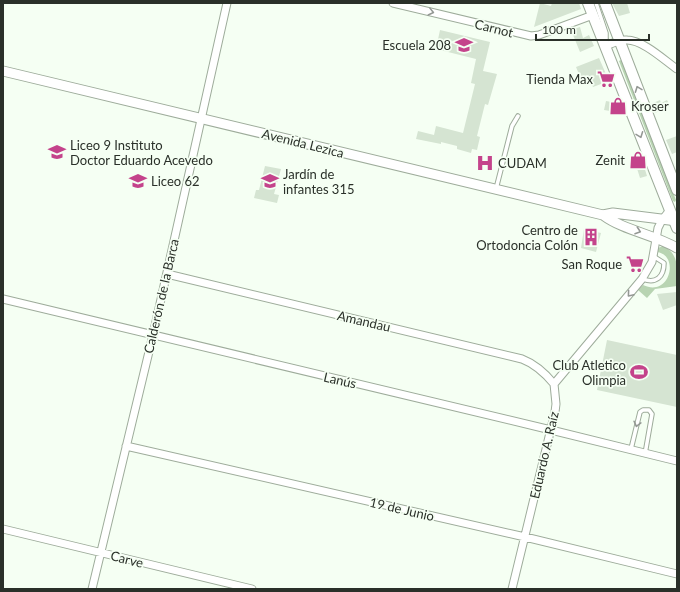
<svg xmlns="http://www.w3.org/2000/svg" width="680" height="592" viewBox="0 0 680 592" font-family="Lato,sans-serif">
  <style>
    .green { fill: #b8d4b2 }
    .building { fill: #d5e4d2 }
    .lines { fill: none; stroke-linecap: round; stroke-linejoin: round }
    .service-casing { stroke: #9eac9b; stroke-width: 5.5 }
    .minor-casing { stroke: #9eac9b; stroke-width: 9 }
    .tertiary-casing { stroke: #9eac9b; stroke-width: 11 }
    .secondary-casing { stroke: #9eac9b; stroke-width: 12 }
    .service { stroke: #fff; stroke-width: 3.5 }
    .minor { stroke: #fff; stroke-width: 7 }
    .tertiary { stroke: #fff; stroke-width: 9 }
    .secondary { stroke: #fff; stroke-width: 10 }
    .oneway { stroke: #949894 }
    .labels { text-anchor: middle; stroke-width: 3.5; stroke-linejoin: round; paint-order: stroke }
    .street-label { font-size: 13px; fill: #2a3029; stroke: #f5fff3 }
    .poi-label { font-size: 13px; fill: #2a3029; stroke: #f5fff3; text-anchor: end }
  </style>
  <rect width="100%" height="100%" fill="#f5fff3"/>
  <path class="green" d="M 623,59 L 658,155 L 676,200 L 675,202 L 673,201 L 619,61 Z
    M 663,246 C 680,254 677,270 677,286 L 655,289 L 647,298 L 638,290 L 643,285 C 670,298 680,255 657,252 L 658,248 Z"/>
  <path class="building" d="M 540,3 L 551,6 L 552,3 L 579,3 L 581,9 L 534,27 Z
    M 612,3 L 627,3 L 630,13 L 619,16 Z
    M 580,27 L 583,38 L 589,35 L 594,46 L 580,52 L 571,30 Z
    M 440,30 L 490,42 L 483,71 L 497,74 L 488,105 L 485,104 L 477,136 L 480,137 L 477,150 L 472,149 L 471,153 L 457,149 L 457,146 L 441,142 L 441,144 L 416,139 L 418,131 L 434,135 L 436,126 L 463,133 L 475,84 L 471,83 L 476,59 L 436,49 Z
    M 599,58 L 609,81 L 593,87 L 588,76 L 581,79 L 576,67 Z
    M 660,100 L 661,103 L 667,100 L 670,106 L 655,113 L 651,104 Z
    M 606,101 L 617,103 L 622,113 L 604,110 Z
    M 677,136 L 677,152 L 672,154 L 666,140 Z
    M 641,157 L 647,176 L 640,178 L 634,159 Z
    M 265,166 L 281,169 L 274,194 L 279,195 L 277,203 L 254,198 L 256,190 L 259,190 Z
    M 584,229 L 601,233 L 596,252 L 581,248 Z
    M 677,292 L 677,305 L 663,310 L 657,294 Z
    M 607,340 L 677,355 L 677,407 L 597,390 Z"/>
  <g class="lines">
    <g class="service-casing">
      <path id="service" d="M 596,3 L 606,33 L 606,38
        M 496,189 L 512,126 L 518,116
        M 643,279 C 656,284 664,277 664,263 L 653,256
        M 631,449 L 640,412 L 643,410 L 649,410 L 652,414 L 645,454"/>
    </g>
    <g class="minor-casing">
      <path id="minor" d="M 393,3 L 531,36 L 539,35 L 593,15
        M 606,46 C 613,43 620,39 627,40 C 643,40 664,60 677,69
        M 167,274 L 522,359 C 535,364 545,373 554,384
        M 3,299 L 551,430 L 677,461
        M 126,446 L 525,537 L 677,574
        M 3,529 L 252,589
        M 92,589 L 153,335 L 227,3
        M 512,589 L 555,412 L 556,404 L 554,384 L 642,279 L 652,262 L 658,228 L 662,220 L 670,210"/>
    </g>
    <g class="tertiary-casing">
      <path id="tertiary" d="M 3,71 L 603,215 C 625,231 653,234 677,248
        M 603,215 L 613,213 L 677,221"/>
    </g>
    <g class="secondary-casing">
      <path id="secondary" d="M 588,3 L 677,228
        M 605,3 L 677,190"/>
    </g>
    <use href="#service" class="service"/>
    <use href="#minor" class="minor"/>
    <use href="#tertiary" class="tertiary"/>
    <use href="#secondary" class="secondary"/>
  </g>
  <defs><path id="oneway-chevron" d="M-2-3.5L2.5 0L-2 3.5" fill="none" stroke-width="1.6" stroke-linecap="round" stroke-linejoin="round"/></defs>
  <g class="oneway">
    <use href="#oneway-chevron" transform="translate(431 12) rotate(14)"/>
    <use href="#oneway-chevron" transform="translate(638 89) rotate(-111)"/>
    <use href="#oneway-chevron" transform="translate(640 135) rotate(69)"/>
    <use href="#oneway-chevron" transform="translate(638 231) rotate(19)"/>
    <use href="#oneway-chevron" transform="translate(630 294) rotate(130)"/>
    <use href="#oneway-chevron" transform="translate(637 424) rotate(104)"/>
  </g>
  <defs>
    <g id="school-bare" transform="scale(1.38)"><path d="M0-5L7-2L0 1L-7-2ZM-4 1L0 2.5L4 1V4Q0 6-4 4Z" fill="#c4438b" stroke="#f5fff3" stroke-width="2.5" paint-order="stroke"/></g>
    <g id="supermarket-bare" transform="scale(1.38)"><path d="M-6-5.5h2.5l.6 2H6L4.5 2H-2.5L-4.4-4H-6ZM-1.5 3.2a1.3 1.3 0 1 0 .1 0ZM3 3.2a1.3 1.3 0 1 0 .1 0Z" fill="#c4438b" stroke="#f5fff3" stroke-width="2.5" paint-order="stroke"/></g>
    <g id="shop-bare" transform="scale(1.38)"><path d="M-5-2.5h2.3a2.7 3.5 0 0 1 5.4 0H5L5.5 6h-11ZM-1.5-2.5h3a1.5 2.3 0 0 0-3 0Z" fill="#c4438b" stroke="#f5fff3" stroke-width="2.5" paint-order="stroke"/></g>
    <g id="hospital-bare" transform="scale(1.38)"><path d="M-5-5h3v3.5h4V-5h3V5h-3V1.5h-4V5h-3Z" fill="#c4438b" stroke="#f5fff3" stroke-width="2.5" paint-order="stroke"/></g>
    <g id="building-bare" transform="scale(1.38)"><path d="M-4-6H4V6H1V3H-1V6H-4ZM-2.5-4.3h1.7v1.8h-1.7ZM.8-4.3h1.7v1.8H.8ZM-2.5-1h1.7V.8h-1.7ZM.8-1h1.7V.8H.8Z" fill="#c4438b" stroke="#f5fff3" stroke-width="2.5" paint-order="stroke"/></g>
    <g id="stadium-bare" transform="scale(1.38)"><path d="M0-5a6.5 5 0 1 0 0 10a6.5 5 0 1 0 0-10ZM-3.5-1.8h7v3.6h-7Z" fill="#c4438b" stroke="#f5fff3" stroke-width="2.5" paint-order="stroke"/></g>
  </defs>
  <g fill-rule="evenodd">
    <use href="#school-bare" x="464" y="45"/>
    <use href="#supermarket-bare" x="606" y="79"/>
    <use href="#shop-bare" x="618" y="106"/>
    <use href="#school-bare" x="57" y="152"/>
    <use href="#shop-bare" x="638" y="160"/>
    <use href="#hospital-bare" x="485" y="163"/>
    <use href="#school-bare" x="138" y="181"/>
    <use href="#school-bare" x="270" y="181"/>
    <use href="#building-bare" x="591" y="237"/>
    <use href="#supermarket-bare" x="635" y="264"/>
    <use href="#stadium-bare" x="639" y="372"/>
  </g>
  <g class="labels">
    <g class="street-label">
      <text transform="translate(494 28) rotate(14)" y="5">Carnot</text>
      <text transform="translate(303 143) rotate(14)" y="5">Avenida Lezica</text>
      <text transform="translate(161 296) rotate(-77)" y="5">Calderón de la Barca</text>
      <text transform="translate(364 321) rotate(13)" y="5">Amandau</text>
      <text transform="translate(340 380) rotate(13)" y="5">Lanús</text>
      <text transform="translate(544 455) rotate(-77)" y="5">Eduardo A. Raíz</text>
      <text transform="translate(402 509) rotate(13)" y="5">19 de Junio</text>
      <text transform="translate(127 559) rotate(14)" y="5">Carve</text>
    </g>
    <g class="poi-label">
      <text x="451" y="50">Escuela 208</text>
      <text x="593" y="84">Tienda Max</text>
      <text x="631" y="111" text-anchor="start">Kroser</text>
      <text x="70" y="150" text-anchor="start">Liceo 9 Instituto<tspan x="70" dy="15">Doctor Eduardo Acevedo</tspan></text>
      <text x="625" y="165">Zenit</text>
      <text x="498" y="168" text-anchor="start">CUDAM</text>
      <text x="283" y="179" text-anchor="start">Jardín de<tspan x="283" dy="15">infantes 315</tspan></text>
      <text x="151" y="186" text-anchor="start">Liceo 62</text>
      <text x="578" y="235">Centro de<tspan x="578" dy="15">Ortodoncia Colón</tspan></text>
      <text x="622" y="269">San Roque</text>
      <text x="626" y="370">Club Atletico<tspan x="626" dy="15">Olimpia</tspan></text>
    </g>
  </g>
  <rect width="680" height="592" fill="none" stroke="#2a3029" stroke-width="8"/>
  <path d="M536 34v6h113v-6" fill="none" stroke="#2a3029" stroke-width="2"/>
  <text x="542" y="34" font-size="12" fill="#2a3029" stroke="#f5fff3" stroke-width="3" paint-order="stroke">100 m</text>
</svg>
